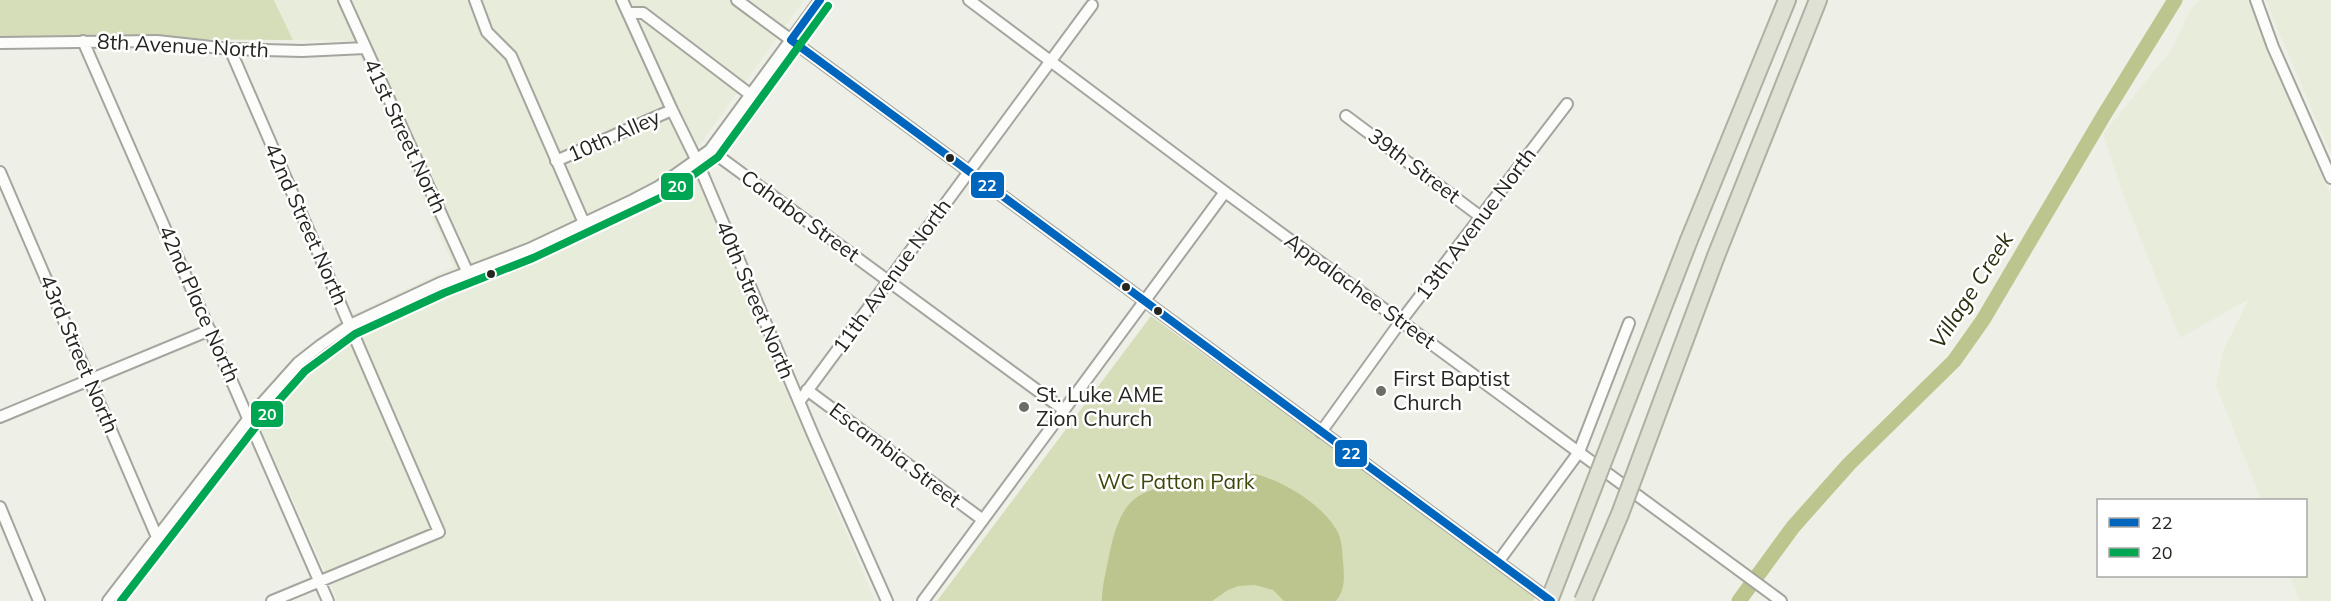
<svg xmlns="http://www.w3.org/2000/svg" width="2331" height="601" viewBox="0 0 2331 601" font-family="Mulish,sans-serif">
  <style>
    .built { fill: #e8ecda }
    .green { fill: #d6ddb9 }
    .water { fill: #bcc58d }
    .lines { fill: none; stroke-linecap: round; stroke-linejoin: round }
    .river { stroke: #bcc58d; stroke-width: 15 }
    .minor-casing { stroke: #a3a59e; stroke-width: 14 }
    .highway-casing { stroke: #aeb0a1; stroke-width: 20 }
    .minor { stroke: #fcfdfb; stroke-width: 10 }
    .highway { stroke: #dfe1d5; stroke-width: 16 }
    .highway-bridge-casing { stroke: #aeb0a1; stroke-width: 20; stroke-linecap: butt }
    .highway-bridge { stroke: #dfe1d5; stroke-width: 16 }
    .bus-1-casing { stroke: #fff; stroke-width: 12 }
    .bus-2-casing { stroke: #fff; stroke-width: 12 }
    .bus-1 { stroke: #0065bd; stroke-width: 8 }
    .bus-2 { stroke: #00a651; stroke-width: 8 }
    .bus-dot { fill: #252620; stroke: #fff; stroke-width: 2 }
    .poi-dot { fill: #6b6d66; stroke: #fff; stroke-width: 2 }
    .labels { text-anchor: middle; stroke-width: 5; stroke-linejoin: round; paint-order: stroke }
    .street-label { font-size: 21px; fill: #252620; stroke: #fff }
    .poi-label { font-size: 21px; fill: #252620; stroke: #fff; text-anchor: start }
    .park-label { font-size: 21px; fill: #40470b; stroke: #fff }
    .water-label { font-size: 22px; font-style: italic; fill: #2a2f0d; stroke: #fff }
    .line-badge { stroke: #fff; stroke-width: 2 }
    .badge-label { font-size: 16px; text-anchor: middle; font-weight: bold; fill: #fff }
  </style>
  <rect width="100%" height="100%" fill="#eef0e7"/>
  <path class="built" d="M 275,0 L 804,0 L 689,160 L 875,601 L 338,601 L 257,420 L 338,321 L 454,267 L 353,41 L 293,40 Z
    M 2199,0 L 2249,0 L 2331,196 L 2331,601 L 2300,601 L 2290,576 L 2306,576 L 2306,500 L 2261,500 L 2216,385 L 2223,351 L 2249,299 L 2180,338 L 2124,197 L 2103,134 L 2172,49 L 2190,10 Z
    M 2266,0 L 2331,0 L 2331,154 L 2282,40 Z"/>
  <path class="green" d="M 0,0 L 274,0 L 293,40 L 0,38 Z
    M 1151,316 L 1536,596 L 1533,601 L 937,601 Z"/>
  <path class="water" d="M 1256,474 C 1284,482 1320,503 1336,529 C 1342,538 1342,550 1343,561 C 1344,576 1346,588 1336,601 L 1284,601 L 1273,590 L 1255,585 L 1238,586 L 1228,590 L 1212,601 L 1102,601 C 1102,586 1106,571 1109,556 C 1121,498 1135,489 1192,482 C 1213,479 1234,476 1256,474 Z"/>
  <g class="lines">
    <path class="river" d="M 1739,601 L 1793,527 L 1849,464 L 1954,361 L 1983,320 L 2104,115 L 2175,0"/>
    <g class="minor-casing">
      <path id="minor" d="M 344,0 L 467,271
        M 475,0 L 487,32 L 511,56 L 584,223
        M 622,0 L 672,110 L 697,161 L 814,437 L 887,601
        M 737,0 L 1551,601
        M 969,0 L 1225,192 L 1781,601
        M 2256,0 L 2273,47 L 2331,178
        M 628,13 L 643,13 L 751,95
        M 83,41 L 328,601
        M 0,43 L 157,41 L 230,49 L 302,51 L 365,48
        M 230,49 L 439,532 L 272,601
        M 1346,116 L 1481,217
        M 710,150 L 1064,410
        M 556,161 L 672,110
        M 0,172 L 157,537
        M 807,390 L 983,520
        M 799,402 L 1092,5
        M 0,417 L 210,330
        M 1321,432 L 1401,321 L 1567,104
        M 0,507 L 39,601
        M 1498,562 L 1579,452 L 1629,323
        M 108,601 L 249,418 L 298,363 L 321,345 L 350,325 L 440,283 L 529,249 L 633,200 L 658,187 L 710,150 L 820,0
        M 923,601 L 1225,192"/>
    </g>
    <g class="highway-casing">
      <path id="highway" d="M 1689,240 L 1787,0
        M 1716,256 L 1818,0"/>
    </g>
    <use href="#minor" class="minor"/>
    <use href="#highway" class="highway"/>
    <g class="highway-bridge-casing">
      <path id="highway-bridge" d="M 1549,601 L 1689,240
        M 1583,601 L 1620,514 L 1716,256"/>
    </g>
    <use href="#highway-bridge" class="highway-bridge"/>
    <g class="bus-1-casing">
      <path id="bus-1" d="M 820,0 L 791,40 L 1551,601"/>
    </g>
    <g class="bus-2-casing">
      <path id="bus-2" d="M 121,601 L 257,425 L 305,371 L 355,334 L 444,293 L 533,258 L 664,196 L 718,157 L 828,6"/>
    </g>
    <use href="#bus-1" class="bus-1"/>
    <use href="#bus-2" class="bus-2"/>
  </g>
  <g class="bus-dot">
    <circle cx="950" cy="158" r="5"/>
    <circle cx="491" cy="274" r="5"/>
    <circle cx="1126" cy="287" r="5"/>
    <circle cx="1158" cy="311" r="5"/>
  </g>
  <g class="poi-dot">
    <circle cx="1381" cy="391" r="6"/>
    <circle cx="1024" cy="407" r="6"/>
  </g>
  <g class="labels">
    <g class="street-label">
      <text transform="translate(183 46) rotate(3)" y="7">8th Avenue North</text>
      <text transform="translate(405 136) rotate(65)" y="7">41st Street North</text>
      <text transform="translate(614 136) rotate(-24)" y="7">10th Alley</text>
      <text transform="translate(1414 166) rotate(37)" y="7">39th Street</text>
      <text transform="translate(800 216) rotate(36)" y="7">Cahaba Street</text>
      <text transform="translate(306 224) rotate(66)" y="7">42nd Street North</text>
      <text transform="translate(1476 224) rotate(-53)" y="7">13th Avenue North</text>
      <text transform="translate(892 276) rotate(-54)" y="7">11th Avenue North</text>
      <text transform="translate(1360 291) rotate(36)" y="7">Appalachee Street</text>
      <text transform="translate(755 300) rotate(67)" y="7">40th Street North</text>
      <text transform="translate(199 304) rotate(66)" y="7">42nd Place North</text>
      <text transform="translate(79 354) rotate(67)" y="7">43rd Street North</text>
      <text transform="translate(895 455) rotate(37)" y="7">Escambia Street</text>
    </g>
    <g class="poi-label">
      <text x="1393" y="386">First Baptist<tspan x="1393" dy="24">Church</tspan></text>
      <text x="1036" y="402">St. Luke AME<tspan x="1036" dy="24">Zion Church</tspan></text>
    </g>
    <g class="park-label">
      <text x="1176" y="489">WC Patton Park</text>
    </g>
    <g class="water-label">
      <text transform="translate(1971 290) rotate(-57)" y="8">Village Creek</text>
    </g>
  </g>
  <g class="line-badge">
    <rect x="970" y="171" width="35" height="28" rx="6" fill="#0065bd"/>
    <rect x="660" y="172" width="34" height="29" rx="6" fill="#00a651"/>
    <rect x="250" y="400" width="34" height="28" rx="6" fill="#00a651"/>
    <rect x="1334" y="439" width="34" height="29" rx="6" fill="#0065bd"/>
  </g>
  <g class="badge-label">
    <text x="987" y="191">22</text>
    <text x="677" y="192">20</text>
    <text x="267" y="420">20</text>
    <text x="1351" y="459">22</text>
  </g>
  <rect x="2097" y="499" width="210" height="78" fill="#ffffff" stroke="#a8a8a6" stroke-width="1.5"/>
  <rect x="2109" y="518" width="30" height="9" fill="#0065bd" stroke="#a8a8a6" stroke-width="1.5"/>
  <text x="2151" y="529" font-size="18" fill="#252620">22</text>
  <rect x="2109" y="548" width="30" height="9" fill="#00a651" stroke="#a8a8a6" stroke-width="1.5"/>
  <text x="2151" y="559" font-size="18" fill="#252620">20</text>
</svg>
